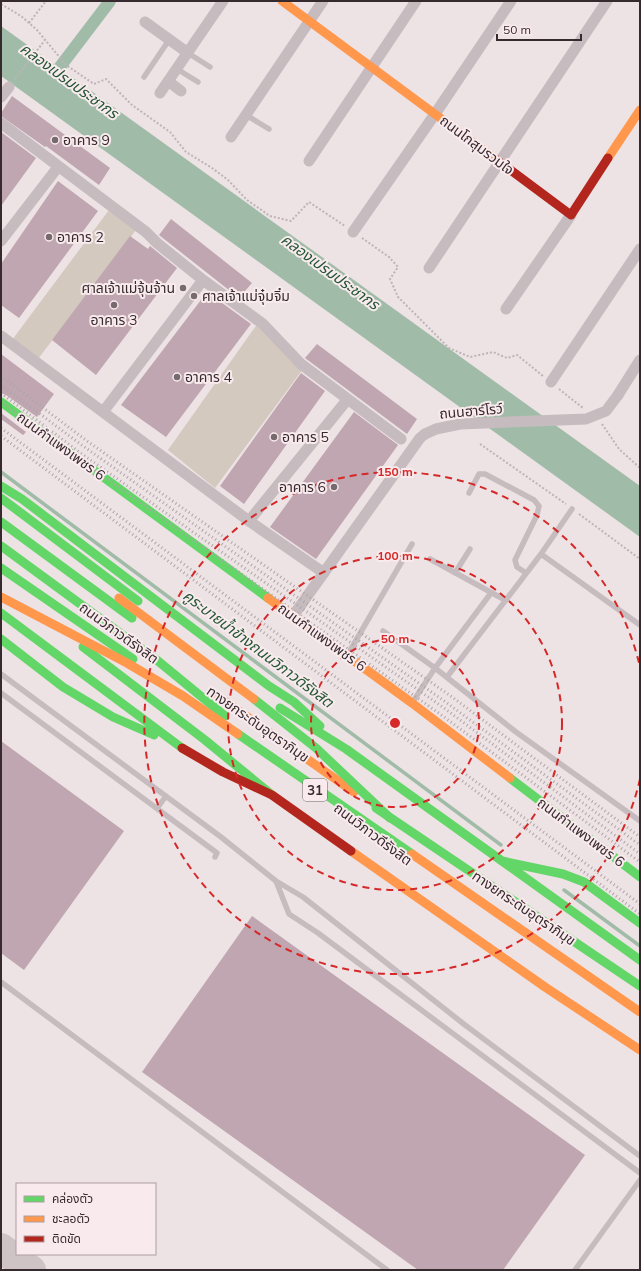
<svg xmlns="http://www.w3.org/2000/svg" width="641" height="1271" viewBox="0 0 641 1271" font-family="Mulish,'Noto Sans Thai',sans-serif">
  <style>
    .green { fill: #d4c9be }
    .water { fill: #a0bca8 }
    .lines { fill: none; stroke-linecap: round; stroke-linejoin: round }
    .stream { stroke: #a0bca8; stroke-width: 3.5 }
    .canal { stroke: #a0bca8; stroke-width: 12 }
    .taxiway { stroke: #cec4c6; stroke-width: 30 }
    .building { fill: #bfa6b0 }
    .path { stroke: #beb4b7; stroke-width: 2; stroke-dasharray: 2 2; stroke-linecap: butt }
    .lane { stroke: #c6bbbe; stroke-width: 5.5 }
    .street { stroke: #c6bbbe; stroke-width: 11 }
    .fast { stroke: #63d668; stroke-width: 9 }
    .slow { stroke: #ff974d; stroke-width: 9 }
    .jam { stroke: #b3261e; stroke-width: 9 }
    .rail { stroke: #aea5a8; stroke-width: 3; stroke-dasharray: 1 3; stroke-linecap: butt }
    .street-bridge { stroke: #c6bbbe; stroke-width: 11 }
    .fast-bridge { stroke: #63d668; stroke-width: 9 }
    .slow-bridge { stroke: #ff974d; stroke-width: 9 }
    .ring { fill: none; stroke: #d62828; stroke-width: 2; stroke-dasharray: 7 5 }
    .poi-dot { fill: #776a6e; stroke: #f9ebed; stroke-width: 1.5 }
    .labels { text-anchor: middle; stroke-width: 4; stroke-linejoin: round; paint-order: stroke }
    .shield { fill: #f9ebed; stroke: #716468; stroke-width: 1 }
    .shield-label { font-size: 13px; font-weight: bold; fill: #372a2f }
    .poi-label { font-size: 14px; fill: #372a2f; stroke: #f9ebed; text-anchor: start }
    .street-label { font-size: 14px; fill: #372a2f; stroke: #f9ebed }
    .water-label { font-size: 15px; font-style: italic; fill: #225635; stroke: #f9ebed }
    .centre { fill: #d62828; stroke: #f9ebed; stroke-width: 2 }
    .ring-label { font-size: 12px; text-anchor: middle; font-weight: bold; fill: #d62828; stroke: #f9ebed; stroke-width: 4; stroke-linejoin: round; paint-order: stroke }
  </style>
  <rect width="100%" height="100%" fill="#ede2e4"/>
  <path class="green" d="M 109,210 L 136,230 L 38,359 L 12,340 Z
    M 258,323 L 303,369 L 215,488 L 168,450 Z"/>
  <path class="water" d="M 1,26 L 640,486 L 640,537 L 1,76 Z"/>
  <g class="lines">
    <path class="stream" d="M 1,472 L 501,845
      M 564,890 L 640,946"/>
    <path class="canal" d="M 50,80 L 110,1"/>
    <path class="taxiway" d="M 1,1248 L 31,1270"/>
  </g>
  <path class="building" d="M 12,96 L 110,168 L 99,185 L 46,146 L 45,147 L 1,116 L 1,113 Z
    M 1,132 L 36,158 L 1,206 Z
    M 58,181 L 98,211 L 19,318 L 1,305 L 1,264 Z
    M 171,219 L 252,283 L 239,298 L 159,235 Z
    M 130,236 L 148,249 L 150,246 L 177,268 L 96,375 L 52,340 Z
    M 207,292 L 251,324 L 166,437 L 121,405 Z
    M 317,344 L 417,419 L 407,434 L 305,358 Z
    M 1,354 L 54,394 L 37,417 L 6,395 L 1,393 Z
    M 301,373 L 325,391 L 244,504 L 220,486 Z
    M 354,412 L 398,445 L 316,559 L 270,527 Z
    M 1,413 L 26,432 L 23,435 L 1,419 Z
    M 1,741 L 124,831 L 24,970 L 1,953 Z
    M 252,916 L 585,1155 L 503,1270 L 418,1270 L 142,1072 Z"/>
  <g class="lines">
    <path class="path" d="M 1,4 L 21,16 L 37,30 L 66,65 L 94,84 L 106,79 L 132,105 L 170,132 L 186,152 L 212,168 L 228,180 L 247,200 L 270,216 L 291,221 L 309,202 L 345,226
      M 29,23 L 46,1
      M 15,79 L 45,40
      M 362,238 L 389,257 L 398,267 L 390,279 L 398,297 L 449,348 L 470,357 L 493,352 L 507,358 L 517,355 L 543,376
      M 559,389 L 583,408
      M 602,424 L 619,449 L 640,468
      M 480,444 L 566,504
      M 579,514 L 640,559"/>
    <path class="lane" d="M 188,53 L 210,67
      M 177,69 L 198,82
      M 144,77 L 169,40
      M 246,115 L 269,129
      M 469,493 L 479,474 L 485,474 L 534,500 L 539,506 L 537,515 L 515,560 L 517,567 L 526,573
      M 541,554 L 640,625
      M 430,559 L 505,600
      M 455,573 L 470,549
      M 383,631 L 435,668 L 516,732 L 640,821
      M 348,654 L 412,544
      M 1,674 L 221,837 L 276,881 L 303,897 L 465,1025 L 640,1156
      M 447,677 L 541,554 L 572,509
      M 1,693 L 217,853 L 215,857
      M 412,703 L 435,668 L 491,593
      M 158,807 L 166,796
      M 276,881 L 289,914 L 318,933 L 640,1173
      M 1,982 L 387,1270
      M 575,1270 L 640,1180"/>
    <path class="street" d="M 145,22 L 188,53
      M 168,81 L 181,91
      M 160,93 L 223,1
      M 1,97 L 9,87
      M 1,123 L 146,232 L 157,243 L 203,280 L 263,324 L 301,364 L 401,439
      M 231,137 L 323,1
      M 309,161 L 416,1
      M 353,232 L 435,114 L 511,1
      M 1,241 L 58,167
      M 429,268 L 607,1
      M 506,309 L 571,215
      M 1,336 L 249,521 L 324,573
      M 551,382 L 640,249
      M 618,395 L 640,360
      M 103,412 L 203,280
      M 249,521 L 347,400
      M 293,616 L 420,438 L 425,434"/>
    <path class="fast" d="M 1,402 L 268,598
      M 1,486 L 22,499 L 269,686 L 294,702 L 320,726
      M 1,498 L 138,601
      M 1,522 L 132,618
      M 1,546 L 158,661 L 225,716
      M 1,568 L 133,659
      M 1,613 L 182,748
      M 1,639 L 63,687 L 113,717 L 154,735
      M 83,647 L 205,740 L 272,795
      M 280,708 L 346,749 L 502,861 L 563,874 L 584,882 L 640,923
      M 510,778 L 640,877
      M 376,808 L 640,986
      M 502,861 L 640,960"/>
    <path class="slow" d="M 282,1 L 497,160
      M 608,158 L 640,110
      M 268,598 L 412,703 L 510,778
      M 216,695 L 354,792
      M 351,851 L 545,987 L 640,1050"/>
    <path class="jam" d="M 497,160 L 571,215 L 608,158
      M 182,748 L 223,772 L 272,795 L 351,851"/>
    <path class="rail" d="M 1,376 L 87,441 L 452,697 L 640,837
      M 1,385 L 83,446 L 447,703 L 640,845
      M 1,393 L 79,452 L 444,708 L 640,854
      M 1,402 L 76,457 L 440,714 L 640,862
      M 1,428 L 640,904
      M 1,436 L 640,914"/>
    <path class="street-bridge" d="M 425,434 L 436,429 L 460,424 L 586,419 L 606,411 L 618,395"/>
    <path class="fast-bridge" d="M 254,699 L 316,748 L 390,818
      M 238,734 L 412,854"/>
    <path class="slow-bridge" d="M 1,597 L 127,663 L 183,696 L 238,734
      M 119,598 L 254,699
      M 412,854 L 640,1012"/>
  </g>
  <g class="ring">
    <circle cx="395" cy="723" r="84"/>
    <circle cx="395" cy="723" r="167"/>
    <path d="M640 779A251 251 0 1 1 640 667"/>
  </g>
  <g class="poi-dot">
    <circle cx="55" cy="140" r="4"/>
    <circle cx="49" cy="237" r="4"/>
    <circle cx="183" cy="288" r="4"/>
    <circle cx="194" cy="296" r="4"/>
    <circle cx="114" cy="305" r="4"/>
    <circle cx="177" cy="377" r="4"/>
    <circle cx="274" cy="437" r="4"/>
    <circle cx="334" cy="487" r="4"/>
  </g>
  <g class="labels">
    <rect class="shield" x="303" y="779" width="24" height="22" rx="3"/>
    <g class="shield-label">
      <text x="315" y="795">31</text>
    </g>
    <g class="poi-label">
      <text x="63" y="145">อาคาร 9</text>
      <text x="57" y="242">อาคาร 2</text>
      <text x="175" y="293" text-anchor="end">ศาลเจ้าแม่จุ้นจ้าน</text>
      <text x="202" y="301">ศาลเจ้าแม่จุ๋มจิ๋ม</text>
      <text x="114" y="325" text-anchor="middle">อาคาร 3</text>
      <text x="185" y="382">อาคาร 4</text>
      <text x="282" y="442">อาคาร 5</text>
      <text x="326" y="492" text-anchor="end">อาคาร 6</text>
    </g>
    <g class="street-label">
      <text transform="translate(477 145) rotate(37)" y="5">ถนนโกสุมรวมใจ</text>
      <text transform="translate(471 411) rotate(-5)" y="5">ถนนฮาร์โรว์</text>
      <text transform="translate(61 446) rotate(36)" y="5">ถนนกำแพงเพชร 6</text>
      <text transform="translate(119 633) rotate(36)" y="5">ถนนวิภาวดีรังสิต</text>
      <text transform="translate(322 637) rotate(36)" y="5">ถนนกำแพงเพชร 6</text>
      <text transform="translate(258 724) rotate(35)" y="5">ทางยกระดับอุตราภิมุข</text>
      <text transform="translate(581 832) rotate(37)" y="5">ถนนกำแพงเพชร 6</text>
      <text transform="translate(373 834) rotate(37)" y="5">ถนนวิภาวดีรังสิต</text>
      <text transform="translate(524 908) rotate(34)" y="5">ทางยกระดับอุตราภิมุข</text>
    </g>
    <g class="water-label">
      <text transform="translate(69 81) rotate(36)" y="5">คลองเปรมประชากร</text>
      <text transform="translate(330 272) rotate(36)" y="5">คลองเปรมประชากร</text>
      <text transform="translate(258 649) rotate(37)" y="5">คูระบายน้ำข้างถนนวิภาวดีรังสิต</text>
    </g>
  </g>
  <circle cx="395" cy="723" r="6" class="centre"/>
  <g class="ring-label">
    <text x="395" y="476">150 m</text>
    <text x="395" y="560">100 m</text>
    <text x="395" y="643">50 m</text>
  </g>
  <rect width="641" height="1271" fill="none" stroke="#372a2f" stroke-width="4"/>
  <rect x="16" y="1183" width="140" height="72" fill="#f9ebed" stroke="#ab9ea1"/>
  <rect x="24" y="1196" width="20" height="6" fill="#63d668" stroke="#ab9ea1"/>
  <text x="52" y="1203" font-size="12" fill="#372a2f">คล่องตัว</text>
  <rect x="24" y="1216" width="20" height="6" fill="#ff974d" stroke="#ab9ea1"/>
  <text x="52" y="1223" font-size="12" fill="#372a2f">ชะลอตัว</text>
  <rect x="24" y="1236" width="20" height="6" fill="#b3261e" stroke="#ab9ea1"/>
  <text x="52" y="1243" font-size="12" fill="#372a2f">ติดขัด</text>
  <path d="M497 34v6h84v-6" fill="none" stroke="#372a2f" stroke-width="2"/>
  <text x="503" y="34" font-size="12" fill="#372a2f" stroke="#f9ebed" stroke-width="3" paint-order="stroke">50 m</text>
</svg>
